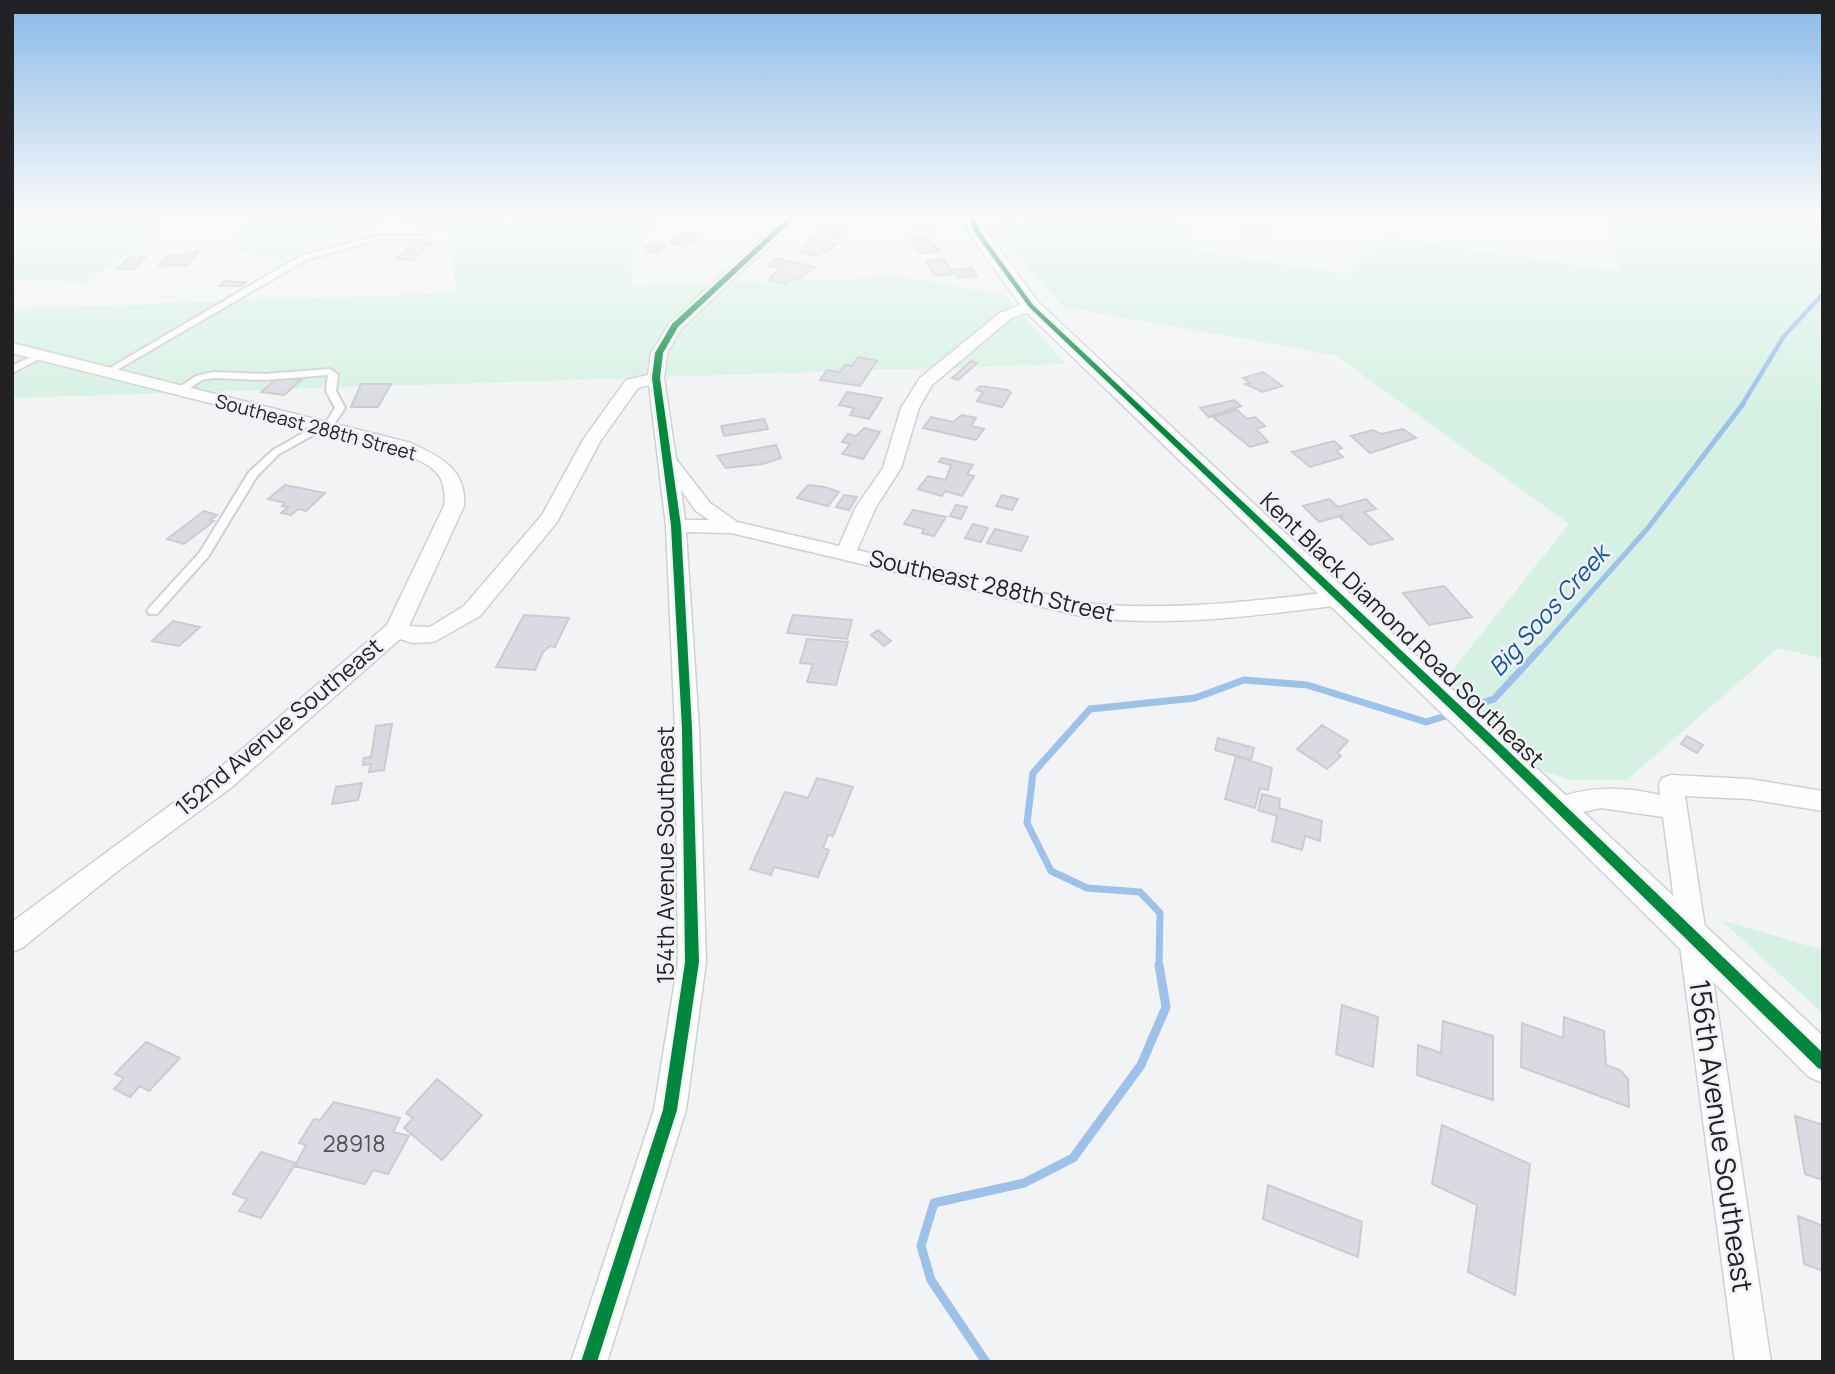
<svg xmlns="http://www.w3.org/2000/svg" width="1835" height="1374" viewBox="0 0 1835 1374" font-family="Manrope,sans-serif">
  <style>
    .green { fill: #d6f1e4 }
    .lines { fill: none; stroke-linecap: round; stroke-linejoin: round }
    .stream-far3 { stroke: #9dc1e9; stroke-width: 4.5 }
    .stream-far2 { stroke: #9dc1e9; stroke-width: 5 }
    .stream-far1 { stroke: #9dc1e9; stroke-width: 7 }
    .stream { stroke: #9dc1e9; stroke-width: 9 }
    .building { fill: #dadbe2; stroke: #ccccce; stroke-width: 2 }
    .service-casing { stroke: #d0d0d2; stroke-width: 4 }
    .minor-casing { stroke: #d0d0d2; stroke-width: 3 }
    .tertiary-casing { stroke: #d0d0d2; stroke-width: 3 }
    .service { fill: #fdfdfe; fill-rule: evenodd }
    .minor { fill: #fdfdfe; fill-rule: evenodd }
    .tertiary { fill: #fdfdfe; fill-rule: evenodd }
    .cycleway-casing { stroke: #f1f2f6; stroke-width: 5 }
    .cycleway { fill: #00873e; fill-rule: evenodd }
    .labels { text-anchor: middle; stroke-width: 5; stroke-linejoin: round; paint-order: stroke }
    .far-street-label { font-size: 19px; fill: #222224; stroke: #f1f2f6 }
    .street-label { font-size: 23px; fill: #222224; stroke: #f1f2f6 }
    .near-number-label { font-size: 23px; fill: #535356 }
    .water-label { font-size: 24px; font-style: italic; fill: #0b569a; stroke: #f1f2f6 }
    .near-street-label { font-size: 28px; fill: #222224; stroke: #f1f2f6 }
  </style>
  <rect width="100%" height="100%" fill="#f2f3f5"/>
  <path class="green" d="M 12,214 L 669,214 L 632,245 L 631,287 L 873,278 L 879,273 L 1004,295 L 1066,364 L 12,398 L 12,309 L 457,293 L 447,230 L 386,223 L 278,261 L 236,250 L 241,216 L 175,218 L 88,282 L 12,280 Z
    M 987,214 L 1180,214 L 1196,250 L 1346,274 L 1385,237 L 1621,272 L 1605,214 L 1823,214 L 1823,659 L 1778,648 L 1627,780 L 1569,780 L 1541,770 L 1446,678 L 1569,524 L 1335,355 L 1064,307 L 1013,253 Z
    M 1721,920 L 1823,950 L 1823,1014 Z"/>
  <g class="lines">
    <path class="stream-far3" d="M 1742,405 L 1784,336 L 1823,294"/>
    <path class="stream-far2" d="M 1539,651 L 1648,528 L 1743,404"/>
    <path class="stream-far1" d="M 1465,709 L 1494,699 L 1540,649
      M 1159,967 L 1160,913 L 1140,892 L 1087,888 L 1051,871 L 1027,823 L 1033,773 L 1090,709 L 1195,698 L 1244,680 L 1307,685 L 1426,722 L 1452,714"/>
    <path class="stream" d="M 986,1362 L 931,1280 L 921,1246 L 934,1203 L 1024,1183 L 1073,1158 L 1141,1065 L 1166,1007 L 1159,965"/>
  </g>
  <path class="building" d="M 910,214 L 927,214 L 934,225 L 917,227 L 905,217 Z
    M 1250,219 L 1255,224 L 1263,224 L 1269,231 L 1261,231 L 1265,236 L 1248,237 L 1234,220 Z
    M 832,223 L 849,226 L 843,240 L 821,236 L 826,231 L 819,230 Z
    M 684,232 L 699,235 L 685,246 L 670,244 Z
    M 928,237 L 932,243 L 941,251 L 921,253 L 917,250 L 912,240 Z
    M 811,239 L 837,244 L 826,253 L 821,252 L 817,256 L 800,253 Z
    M 415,242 L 431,243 L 413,260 L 397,259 Z
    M 653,244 L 666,246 L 657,254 L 645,251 L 650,248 L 645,247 Z
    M 198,252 L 188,265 L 159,266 L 166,257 Z
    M 145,257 L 134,269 L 118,269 L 129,258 Z
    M 776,258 L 815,267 L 798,280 L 792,279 L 786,284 L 769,280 L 779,268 L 768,265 Z
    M 944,259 L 953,274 L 935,276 L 926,261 Z
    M 972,268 L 977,276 L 958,278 L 953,270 Z
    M 225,281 L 241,282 L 246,282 L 242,286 L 219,286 Z
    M 858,357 L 877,361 L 860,386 L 820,380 L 827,370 L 840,372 L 845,365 L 852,366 Z
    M 971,361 L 977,363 L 958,380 L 952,378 Z
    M 1263,372 L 1282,386 L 1263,392 L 1245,384 L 1250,383 L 1243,378 Z
    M 278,378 L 301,380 L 284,395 L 261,392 Z
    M 361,384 L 391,384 L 378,407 L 351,407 Z
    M 980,386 L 1008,390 L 1011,393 L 1002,407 L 977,401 L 983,392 L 976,390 Z
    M 847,392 L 882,398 L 869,419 L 850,415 L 854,408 L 839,405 Z
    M 1234,400 L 1241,406 L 1209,417 L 1200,408 Z
    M 1237,410 L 1247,419 L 1255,417 L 1265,426 L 1256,429 L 1268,442 L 1250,447 L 1213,417 Z
    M 962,415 L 976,418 L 971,426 L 984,429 L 976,440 L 923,428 L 931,417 L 953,422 Z
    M 764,419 L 768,429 L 724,436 L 721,426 Z
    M 864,428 L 880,432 L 863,459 L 842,454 L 850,444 L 842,442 L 848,434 L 856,436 Z
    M 1403,429 L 1416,438 L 1370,453 L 1351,436 L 1373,430 L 1381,434 Z
    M 1334,441 L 1342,448 L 1336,451 L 1343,457 L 1310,467 L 1292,452 Z
    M 776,445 L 781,458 L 763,464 L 726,468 L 717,456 Z
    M 942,458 L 973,465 L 967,474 L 974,476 L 962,496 L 945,491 L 942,496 L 918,489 L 928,476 L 946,480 L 951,465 L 939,462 Z
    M 285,485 L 325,493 L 306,511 L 298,509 L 291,515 L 281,513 L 288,507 L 282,506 L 285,503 L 268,499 Z
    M 808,485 L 825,487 L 839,492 L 828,506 L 797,498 Z
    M 844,495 L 857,497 L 849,510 L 836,507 Z
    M 1002,495 L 1018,499 L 1012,510 L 996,506 Z
    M 1329,499 L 1338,507 L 1366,499 L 1376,509 L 1364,512 L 1393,539 L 1370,545 L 1340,517 L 1344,515 L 1319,522 L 1303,506 Z
    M 956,505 L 967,507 L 961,519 L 950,516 Z
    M 913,510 L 946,517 L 934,536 L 922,533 L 924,529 L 904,524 Z
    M 204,511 L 217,515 L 210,520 L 214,521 L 184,544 L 167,539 Z
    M 973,524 L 988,528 L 981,542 L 965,538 Z
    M 995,529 L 1028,537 L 1021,551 L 987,543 Z
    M 1444,586 L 1472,617 L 1429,625 L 1403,593 Z
    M 524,615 L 569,618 L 555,647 L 550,646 L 543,652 L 535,670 L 496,667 Z
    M 793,615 L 852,620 L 847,639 L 787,633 Z
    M 173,621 L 200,627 L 179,646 L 152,641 Z
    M 878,630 L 891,641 L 884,646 L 871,635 Z
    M 807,639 L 848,642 L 836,685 L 807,682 L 813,664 L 800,663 Z
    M 392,724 L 384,770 L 369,772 L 371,764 L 363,765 L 364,758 L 371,757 L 376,726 Z
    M 1322,725 L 1348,741 L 1337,753 L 1341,756 L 1327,769 L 1297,749 Z
    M 1687,736 L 1703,745 L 1697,753 L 1681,744 Z
    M 1218,738 L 1254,748 L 1251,760 L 1215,750 Z
    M 1236,756 L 1272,768 L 1268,790 L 1260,788 L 1255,808 L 1225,799 Z
    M 817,778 L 853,787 L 833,836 L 828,835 L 823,848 L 829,850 L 818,877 L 774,867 L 771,875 L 750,869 L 785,792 L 808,798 Z
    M 362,783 L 358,800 L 332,804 L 336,787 Z
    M 1262,794 L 1280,799 L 1279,808 L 1322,821 L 1320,841 L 1305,836 L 1302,850 L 1272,841 L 1277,816 L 1258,810 Z
    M 1342,1005 L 1378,1017 L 1373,1067 L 1336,1054 Z
    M 1564,1017 L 1604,1031 L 1606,1065 L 1620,1070 L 1628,1079 L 1629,1107 L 1521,1067 L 1522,1023 L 1563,1038 Z
    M 1443,1021 L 1493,1036 L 1493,1100 L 1417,1075 L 1418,1045 L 1441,1053 Z
    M 146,1042 L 180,1058 L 149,1091 L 140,1086 L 130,1097 L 114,1089 L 124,1078 L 115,1074 Z
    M 437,1079 L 482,1115 L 442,1160 L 404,1128 L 413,1118 L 406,1113 Z
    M 334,1102 L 400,1118 L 393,1132 L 409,1136 L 388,1174 L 373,1170 L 365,1184 L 295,1166 L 306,1145 L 299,1143 L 314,1119 L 320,1120 Z
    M 1795,1116 L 1823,1125 L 1823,1180 L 1805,1174 Z
    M 1442,1125 L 1530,1164 L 1515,1295 L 1468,1272 L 1477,1205 L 1432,1184 Z
    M 261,1152 L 296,1163 L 261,1218 L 239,1211 L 247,1199 L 233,1194 Z
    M 1268,1185 L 1362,1222 L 1358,1257 L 1263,1219 Z
    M 1798,1216 L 1823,1226 L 1823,1271 L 1804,1264 Z"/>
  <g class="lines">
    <g class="service-casing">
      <path id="service" d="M 379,235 L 421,235 L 425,237 L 421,239 L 379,239 L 306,260 L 110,374 L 103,372 L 300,256 Z
        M 40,352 L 44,355 L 43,357 L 12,373 L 12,366 Z
        M 330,369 L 338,375 L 336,391 L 345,408 L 331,429 L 324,429 L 279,454 L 257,476 L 208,557 L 157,614 L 149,614 L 147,611 L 149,608 L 200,552 L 249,472 L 273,450 L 319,424 L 325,424 L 335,408 L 326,391 L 328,375 L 265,380 L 213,378 L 202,380 L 184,392 L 178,392 L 178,388 L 196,376 L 213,372 L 265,374 Z"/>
    </g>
    <g class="minor-casing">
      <path id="minor" d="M 788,214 L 802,214 L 681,329 L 667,353 L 664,378 L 676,459 L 710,503 L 737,522 L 839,546 L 856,507 L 883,468 L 901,408 L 920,378 L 1000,313 L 1031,301 L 1036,303 L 1036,309 L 1010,319 L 932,385 L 919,408 L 901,468 L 876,507 L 857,550 L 1085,603 C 1171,612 1255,601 1340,591 L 1347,593 L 1350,598 L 1347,603 L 1340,605 C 1255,616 1171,627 1085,617 L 731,533 L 686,532 L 699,729 L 706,962 L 686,1110 L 607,1362 L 571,1362 L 654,1110 L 678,962 L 675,729 L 666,526 L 649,385 L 638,388 L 601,440 L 557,522 L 480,616 L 434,642 L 413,643 L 400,639 L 232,787 L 119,870 L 22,948 L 12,952 L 12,922 L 214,773 L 387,625 L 444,506 C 449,470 427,464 399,451 L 12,353 L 12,343 L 411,443 C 441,457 467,470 464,506 L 409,626 L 430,627 L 464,606 L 542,515 L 583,440 L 626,380 L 648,375 L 651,353 L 670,323 ZM 681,490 L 696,511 L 709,520 L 685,520 Z
        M 1671,775 L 1749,779 L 1823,791 L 1823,811 L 1749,799 L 1685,796 L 1771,1362 L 1735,1362 L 1663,817 L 1601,808 L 1557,818 L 1548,815 L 1544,808 L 1548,801 C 1587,786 1620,786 1660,795 L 1659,785 L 1662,778 Z"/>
    </g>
    <g class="tertiary-casing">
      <path id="tertiary" d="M 961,214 L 979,214 L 987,232 L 1038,302 L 1823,1036 L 1823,1083 L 1809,1077 L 1485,755 L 1024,310 L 969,233 Z"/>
    </g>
    <use href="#service" class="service"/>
    <use href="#minor" class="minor"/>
    <use href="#tertiary" class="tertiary"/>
    <g class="cycleway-casing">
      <path id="cycleway" d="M 792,214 L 799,214 L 678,327 L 663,353 L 660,378 L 681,526 L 692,729 L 699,962 L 677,1110 L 597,1362 L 581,1362 L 663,1110 L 685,962 L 682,729 L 671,526 L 652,378 L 655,353 L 672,324 Z
        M 967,214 L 973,214 L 981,233 L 1033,305 L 1500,743 L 1823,1053 L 1823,1070 L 1818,1068 L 1492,749 L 1029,307 L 975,233 Z"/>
    </g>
    <use href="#cycleway" class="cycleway"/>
  </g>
  <linearGradient id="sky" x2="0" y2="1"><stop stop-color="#8ab9e8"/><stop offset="0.53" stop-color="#f9fafa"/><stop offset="1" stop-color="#f9fafa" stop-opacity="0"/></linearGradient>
  <rect width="1835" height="407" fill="url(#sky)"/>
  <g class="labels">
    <g class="far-street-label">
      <text transform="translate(316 427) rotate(15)" y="7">Southeast 288th Street</text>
    </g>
    <g class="street-label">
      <text transform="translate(992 586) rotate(13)" y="8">Southeast 288th Street</text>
      <text transform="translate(1402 630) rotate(44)" y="8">Kent Black Diamond Road Southeast</text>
      <text transform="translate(279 727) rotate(-40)" y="8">152nd Avenue Southeast</text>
      <text transform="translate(666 855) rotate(-90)" y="8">154th Avenue Southeast</text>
    </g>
    <g class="near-number-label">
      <text x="354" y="1152">28918</text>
    </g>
    <g class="water-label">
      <text transform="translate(1549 611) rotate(-48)" y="8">Big Soos Creek</text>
    </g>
    <g class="near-street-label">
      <text transform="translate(1721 1136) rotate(82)" y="10">156th Avenue Southeast</text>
    </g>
  </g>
  <rect width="1835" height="1374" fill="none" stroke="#222224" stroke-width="28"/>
</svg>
